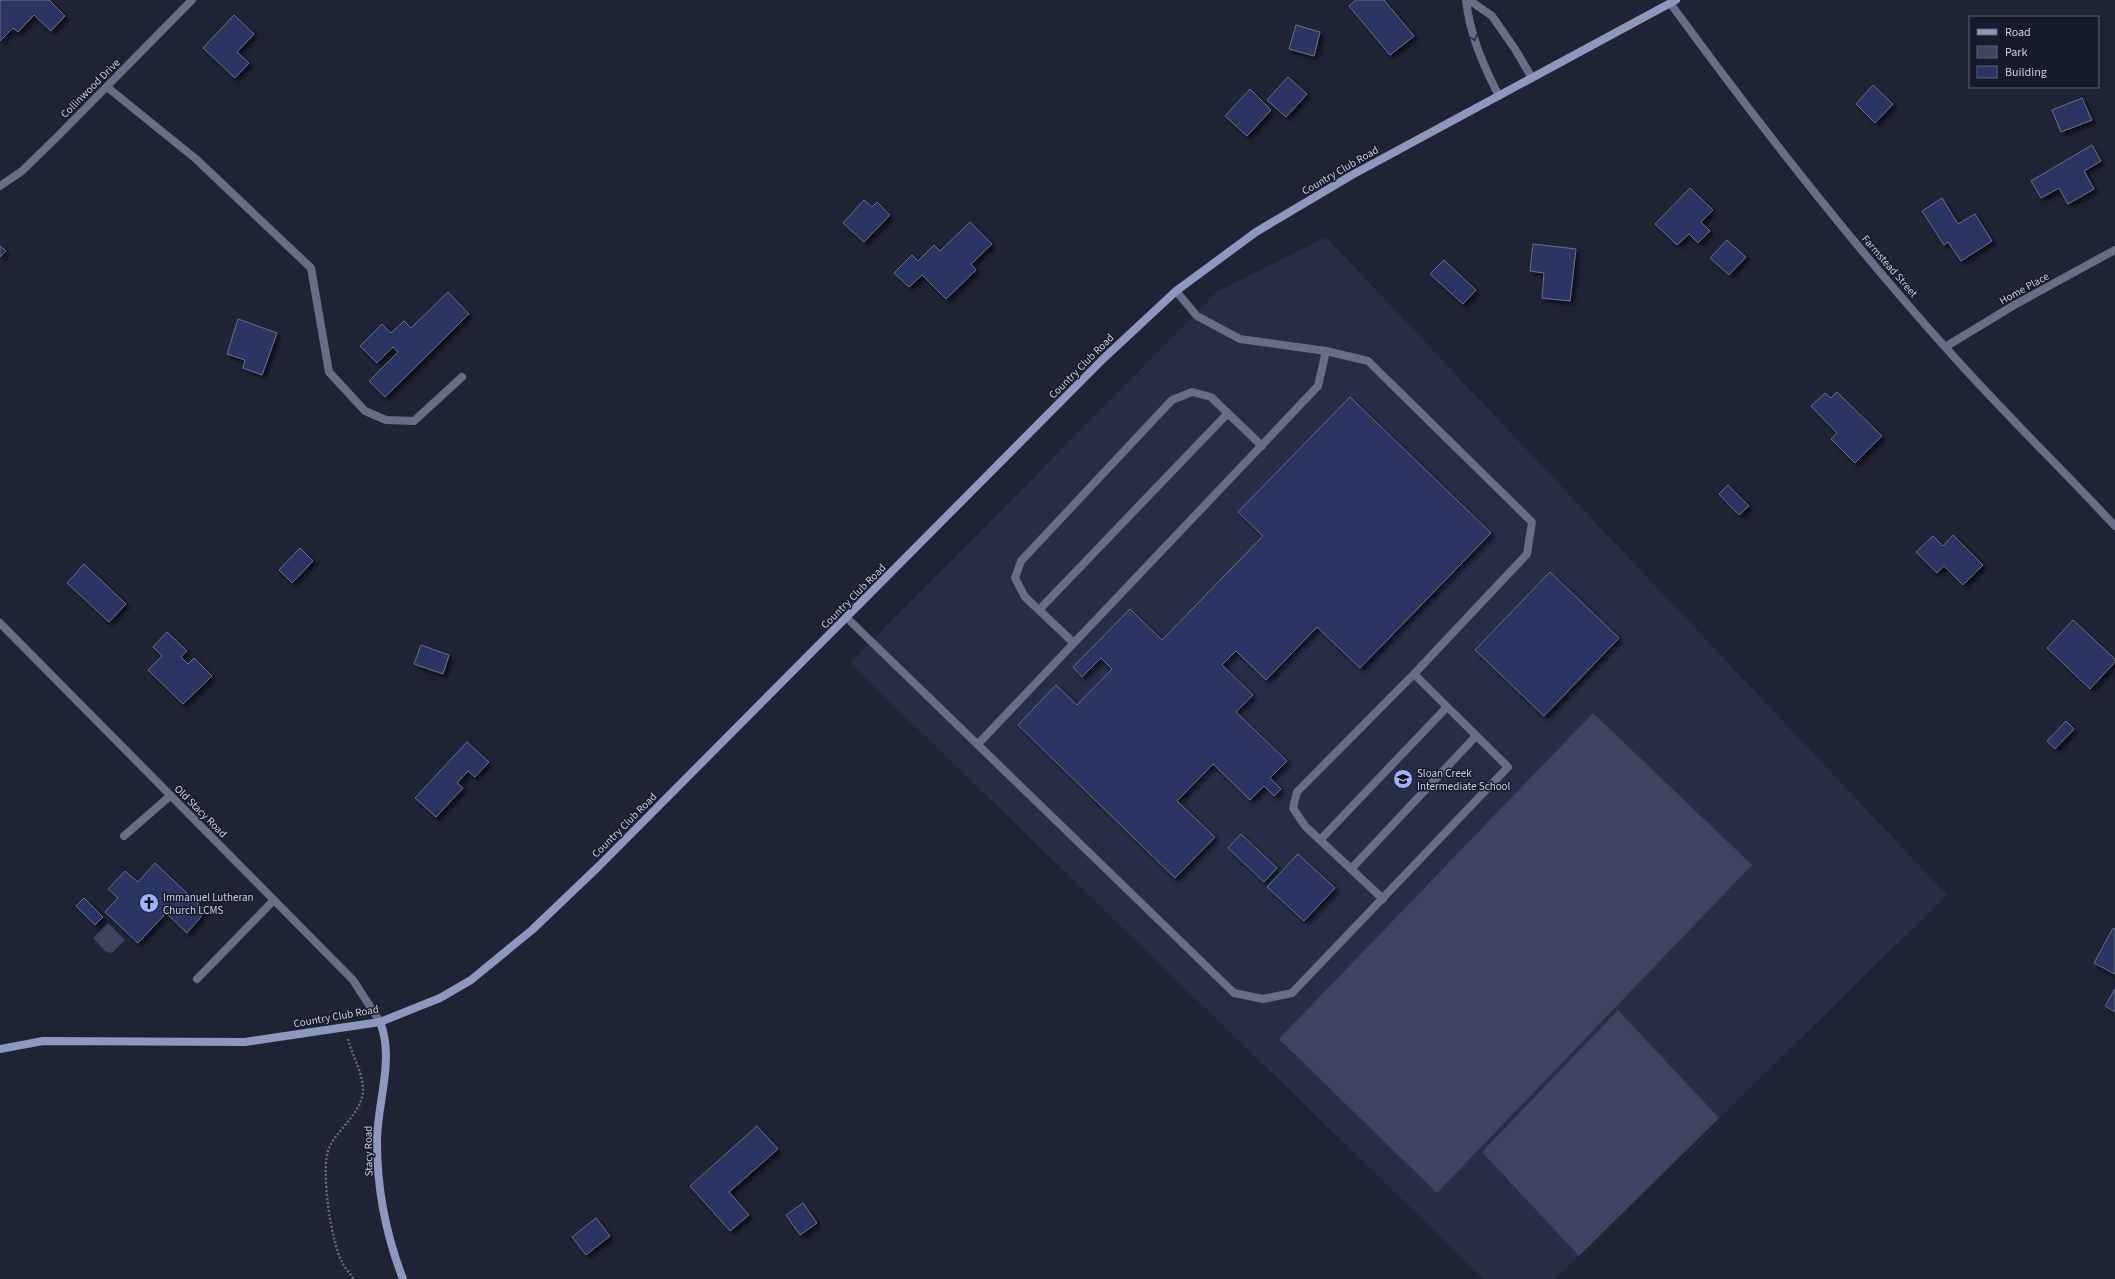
<svg xmlns="http://www.w3.org/2000/svg" width="2115" height="1279" viewBox="0 0 2115 1279" font-family="'Source Sans 3',sans-serif">
  <style>
    .built { fill: #262d44 }
    .green { fill: #3d4561 }
    .building { fill: #2b3563; stroke: #697084; filter: url(#shadow) }
    .lines { fill: none; stroke-linecap: round; stroke-linejoin: round }
    .path { stroke: #666a79; stroke-width: 2.5; stroke-dasharray: 2 2; stroke-linecap: butt }
    .lane { stroke: #676e85; stroke-width: 8 }
    .street { stroke: #676e85; stroke-width: 8 }
    .secondary { stroke: #8c98bc; stroke-width: 8 }
    .oneway { stroke: #262c3d }
    .labels { text-anchor: middle; stroke-width: 3; stroke-linejoin: round; paint-order: stroke }
    .street-label { font-size: 11px; fill: #cdd1dc; stroke: #161b2b }
    .poi-label { font-size: 11px; fill: #cdd1dc; stroke: #161b2b; text-anchor: start }
  </style>
  <defs>
    <filter id="shadow"><feDropShadow dx="3.5" dy="3.5" stdDeviation="2" flood-color="#0009"/></filter>
  </defs>
  <rect width="100%" height="100%" fill="#1f2435"/>
  <path class="built" d="M 1326,237 L 1947,895 L 1555,1279 L 1484,1279 L 850,663 L 1217,292 Z"/>
  <path class="green" d="M 1593,713 L 1752,865 L 1437,1193 L 1279,1039 Z
    M 108,923 L 125,940 L 112,953 L 105,951 L 93,938 Z
    M 1618,1010 L 1719,1118 L 1579,1256 L 1482,1152 Z"/>
  <path class="building" d="M 0,0 L 49,0 L 65,16 L 51,31 L 34,15 L 18,32 L 13,28 L 0,41 Z
    M 1356,0 L 1384,0 L 1414,36 L 1390,55 L 1349,6 Z
    M 234,15 L 254,34 L 237,52 L 249,63 L 235,78 L 203,48 Z
    M 1296,25 L 1320,32 L 1314,56 L 1289,49 Z
    M 1288,77 L 1307,94 L 1286,117 L 1267,100 Z
    M 1873,85 L 1893,104 L 1875,123 L 1856,104 Z
    M 1250,89 L 1271,110 L 1247,136 L 1225,116 Z
    M 2082,98 L 2092,120 L 2061,132 L 2052,110 Z
    M 2092,145 L 2101,161 L 2084,171 L 2094,189 L 2068,204 L 2059,188 L 2041,198 L 2031,181 Z
    M 1690,188 L 1713,210 L 1701,222 L 1710,231 L 1698,243 L 1689,234 L 1677,245 L 1655,224 Z
    M 1942,198 L 1958,224 L 1975,214 L 1992,241 L 1961,261 L 1948,242 L 1944,245 L 1922,211 Z
    M 864,200 L 872,207 L 877,202 L 890,215 L 864,242 L 843,223 Z
    M 970,222 L 992,244 L 971,264 L 976,270 L 946,299 L 922,275 L 909,287 L 894,273 L 912,255 L 918,261 L 934,245 L 940,251 Z
    M 1727,240 L 1746,257 L 1729,275 L 1710,258 Z
    M 1533,244 L 1576,249 L 1570,301 L 1542,298 L 1544,273 L 1530,271 Z
    M 0,246 L 6,251 L 0,257 Z
    M 1444,260 L 1476,290 L 1463,304 L 1430,274 Z
    M 448,292 L 469,314 L 385,397 L 369,381 L 398,352 L 393,347 L 377,363 L 360,346 L 382,324 L 391,333 L 404,321 L 411,328 Z
    M 238,319 L 277,333 L 262,375 L 243,368 L 245,360 L 227,354 Z
    M 1837,392 L 1882,436 L 1855,463 L 1831,439 L 1837,433 L 1811,406 L 1825,393 L 1831,398 Z
    M 1350,397 L 1491,533 L 1360,668 L 1317,627 L 1266,680 L 1236,651 L 1222,665 L 1253,695 L 1236,712 L 1287,761 L 1270,778 L 1281,789 L 1274,796 L 1264,786 L 1250,800 L 1213,764 L 1177,801 L 1215,837 L 1175,878 L 1018,725 L 1056,685 L 1077,705 L 1112,669 L 1101,658 L 1082,677 L 1073,667 L 1130,609 L 1162,640 L 1263,536 L 1238,512 Z
    M 1728,485 L 1749,506 L 1739,515 L 1719,494 Z
    M 1953,535 L 1983,565 L 1963,585 L 1944,566 L 1937,573 L 1916,552 L 1933,536 L 1943,546 Z
    M 300,548 L 313,561 L 292,583 L 279,570 Z
    M 84,564 L 126,604 L 109,622 L 67,583 Z
    M 1550,572 L 1619,638 L 1544,716 L 1475,650 Z
    M 2073,620 L 2115,659 L 2115,662 L 2090,689 L 2047,648 Z
    M 167,632 L 187,651 L 181,657 L 188,664 L 194,658 L 212,676 L 183,704 L 148,670 L 162,656 L 153,647 Z
    M 421,645 L 449,655 L 443,674 L 414,664 Z
    M 2066,721 L 2074,729 L 2055,749 L 2047,741 Z
    M 467,742 L 489,762 L 475,777 L 468,771 L 457,783 L 463,788 L 436,817 L 415,798 Z
    M 1241,834 L 1277,868 L 1264,882 L 1228,848 Z
    M 1298,854 L 1335,888 L 1304,921 L 1267,887 Z
    M 155,863 L 206,911 L 187,933 L 166,913 L 138,943 L 105,912 L 118,898 L 108,889 L 125,871 L 138,882 Z
    M 84,898 L 103,917 L 95,925 L 76,906 Z
    M 2113,928 L 2115,929 L 2115,974 L 2094,963 Z
    M 2115,989 L 2115,1012 L 2105,1006 Z
    M 757,1126 L 778,1149 L 729,1192 L 749,1215 L 730,1231 L 690,1186 Z
    M 803,1203 L 817,1223 L 800,1235 L 786,1215 Z
    M 596,1218 L 610,1236 L 586,1255 L 572,1237 Z"/>
  <g class="lines">
    <path class="path" d="M 348,1039 C 352,1056 367,1080 362,1097 C 357,1117 337,1130 329,1148 C 320,1168 331,1242 342,1262 C 345,1268 350,1274 354,1279"/>
    <path class="lane" d="M 107,87 L 196,159 L 311,268 L 329,372 L 365,411 L 386,420 L 414,421 L 462,377
      M 1039,610 L 1228,413
      M 847,618 L 1234,993 L 1263,999 L 1292,993 L 1508,767 L 1414,674 L 1527,554 L 1532,522 L 1368,361 L 1326,351 L 1240,339 L 1197,316 L 1176,291
      M 1074,643 L 1025,597 L 1015,578 L 1021,561 L 1172,400 L 1192,392 L 1211,397 L 1262,446
      M 978,744 L 1318,386 L 1326,351
      M 124,836 L 170,796
      M 1320,840 L 1447,707
      M 1351,869 L 1476,736
      M 1383,899 L 1305,826 L 1293,808 L 1297,792 L 1414,674
      M 197,979 L 274,900"/>
    <path class="street" d="M 1466,0 C 1470,35 1483,65 1499,96
      M 1469,0 L 1492,16 L 1515,49 L 1532,78
      M 1670,3 C 1757,122 1847,238 1946,348 C 2000,409 2059,466 2115,526
      M 0,186 L 22,171 L 58,136 L 192,0
      M 1945,347 L 2016,304 L 2115,250
      M 0,623 L 353,980 L 380,1022"/>
    <path class="secondary" d="M 380,1022 C 395,1059 377,1103 377,1142 C 377,1189 386,1235 403,1279
      M 0,1049 L 43,1041 L 245,1042 L 380,1022 L 440,998 L 471,980 L 532,930 L 599,866 L 1103,359 L 1176,291 L 1256,232 L 1352,175 L 1676,0"/>
  </g>
  <defs><path id="oneway-chevron" d="M-2-3.5L2.5 0L-2 3.5" fill="none" stroke-width="1.6" stroke-linecap="round" stroke-linejoin="round"/></defs>
  <use class="oneway" href="#oneway-chevron" transform="translate(1474 38) rotate(72)"/>
  <defs>
    <g id="school-disc" transform="scale(1)"><circle r="9.5" fill="#9fb3fd" stroke="#161b2b"/><path d="M0-5L7-2L0 1L-7-2ZM-4 1L0 2.5L4 1V4Q0 6-4 4Z" fill="#111"/></g>
    <g id="church-disc" transform="scale(1)"><circle r="9.5" fill="#9fb3fd" stroke="#161b2b"/><path d="M-1.2-6h2.4v3.5h3.3v2.4h-3.3V6h-2.4V-.1h-3.3v-2.4h3.3Z" fill="#111"/></g>
  </defs>
  <g fill-rule="evenodd">
    <use href="#school-disc" x="1403" y="779"/>
    <use href="#church-disc" x="149" y="903"/>
  </g>
  <g class="labels">
    <g class="street-label">
      <text transform="translate(90 88) rotate(-45)" y="4">Collinwood Drive</text>
      <text transform="translate(1340 170) rotate(-30)" y="4">Country Club Road</text>
      <text transform="translate(1890 266) rotate(49)" y="4">Farmstead Street</text>
      <text transform="translate(2024 288) rotate(-29)" y="4">Home Place</text>
      <text transform="translate(1081 366) rotate(-45)" y="4">Country Club Road</text>
      <text transform="translate(853 596) rotate(-45)" y="4">Country Club Road</text>
      <text transform="translate(201 811) rotate(45)" y="4">Old Stacy Road</text>
      <text transform="translate(624 825) rotate(-45)" y="4">Country Club Road</text>
      <text transform="translate(336 1016) rotate(-10)" y="4">Country Club Road</text>
      <text transform="translate(368 1151) rotate(-91)" y="4">Stacy Road</text>
    </g>
    <g class="poi-label">
      <text x="1417" y="777">Sloan Creek<tspan x="1417" dy="13">Intermediate School</tspan></text>
      <text x="163" y="901">Immanuel Lutheran<tspan x="163" dy="13">Church LCMS</tspan></text>
    </g>
  </g>
  <rect x="1969" y="16" width="130" height="72" fill="#161b2b" stroke="#5f6472"/>
  <rect x="1977" y="29" width="20" height="6" fill="#8c98bc" stroke="#5f6472"/>
  <text x="2005" y="36" font-size="12" fill="#cdd1dc">Road</text>
  <rect x="1977" y="46" width="20" height="12" fill="#3d4561" stroke="#5f6472"/>
  <text x="2005" y="56" font-size="12" fill="#cdd1dc">Park</text>
  <rect x="1977" y="66" width="20" height="12" fill="#2b3563" stroke="#5f6472"/>
  <text x="2005" y="76" font-size="12" fill="#cdd1dc">Building</text>
</svg>
